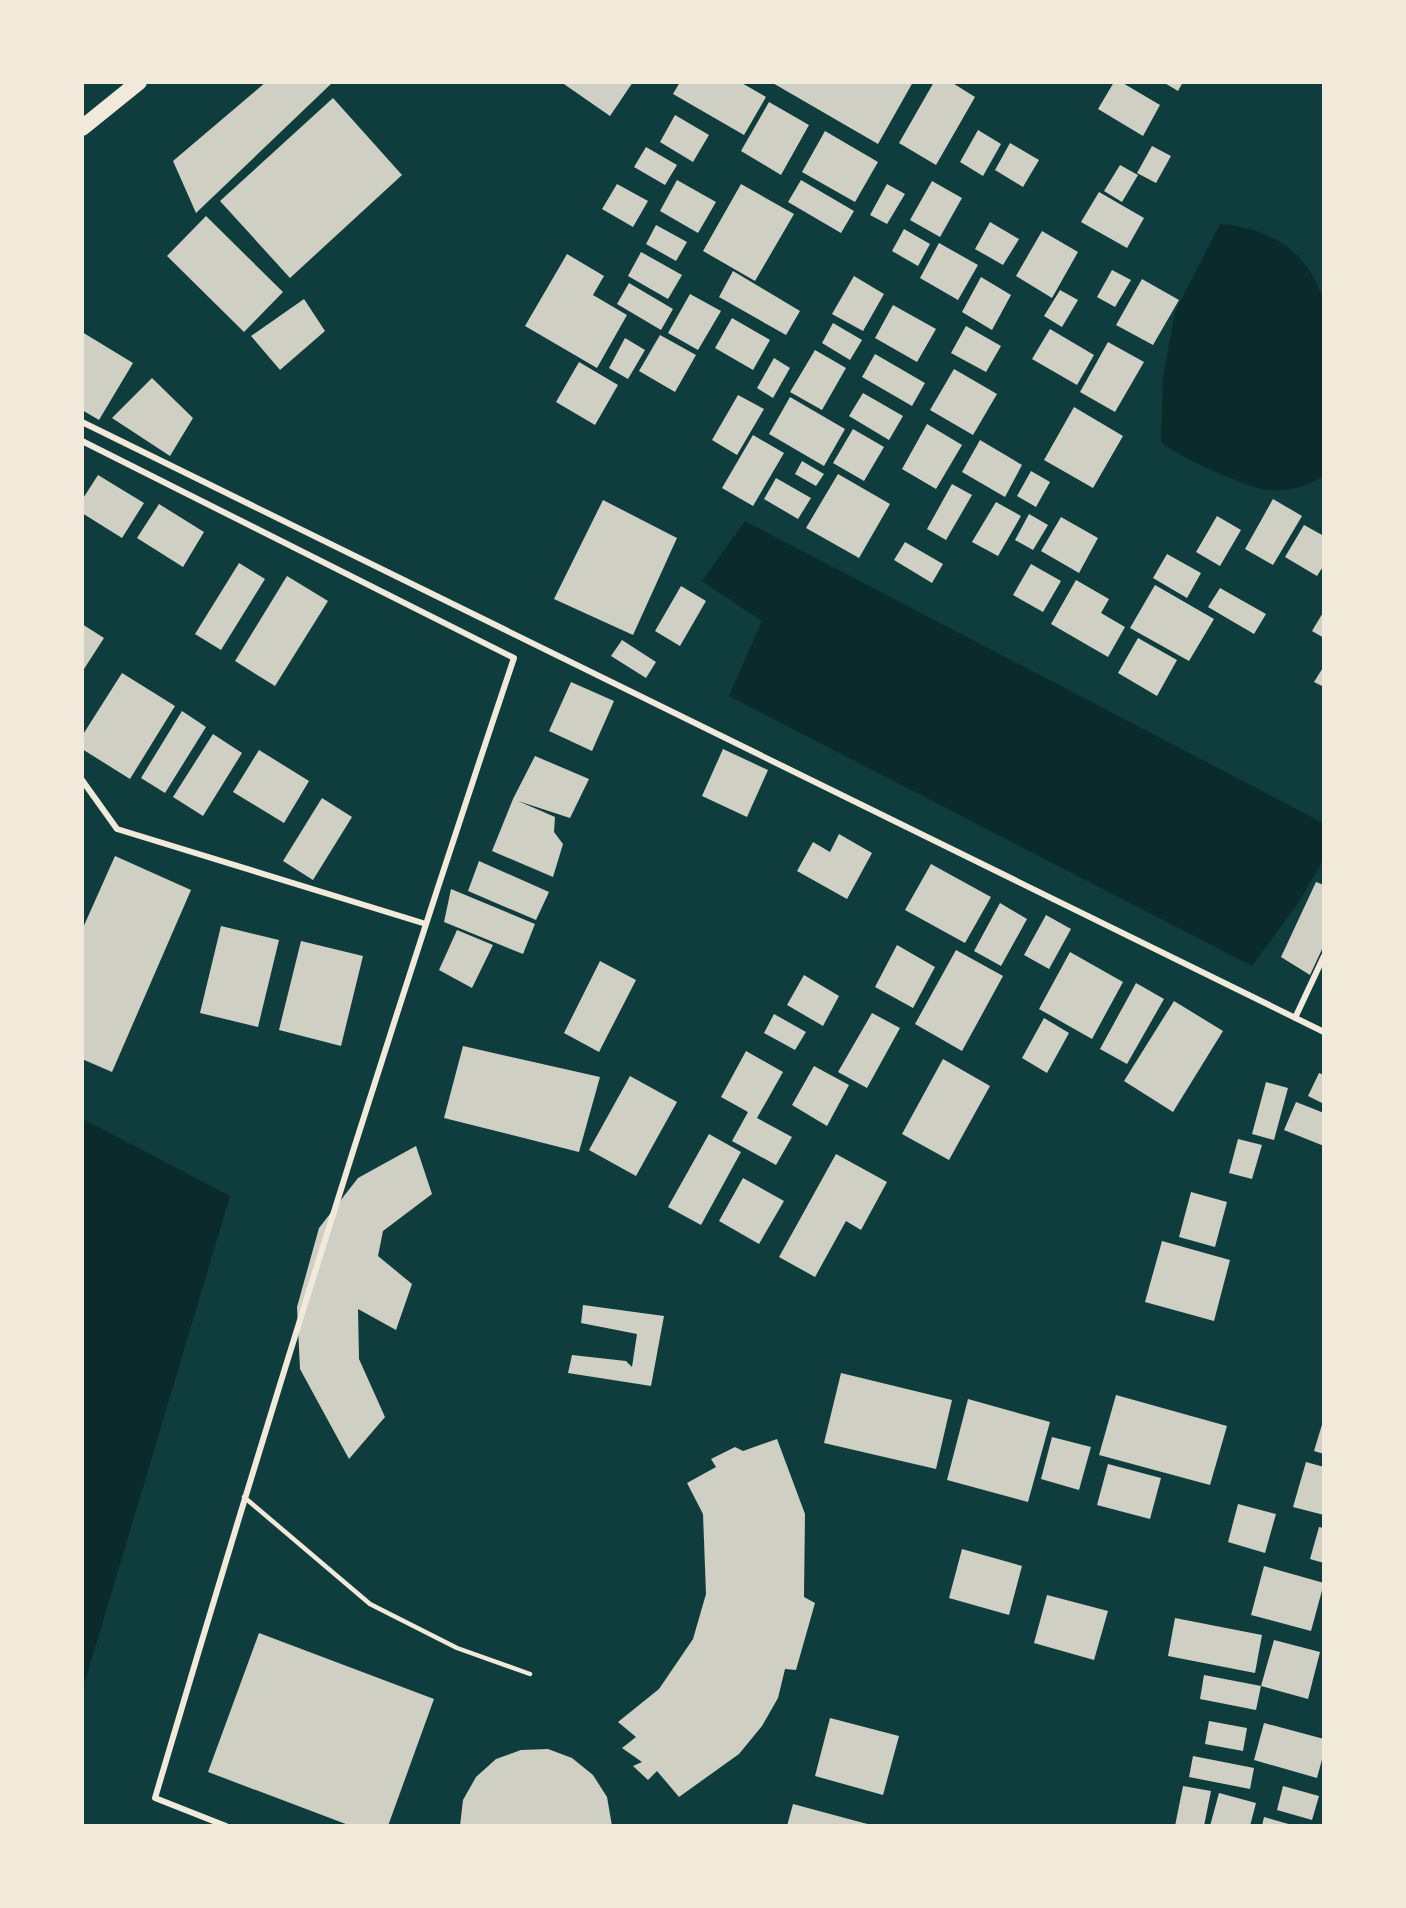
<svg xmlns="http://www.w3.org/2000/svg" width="1406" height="1908" viewBox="0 0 1406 1908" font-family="Overpass,sans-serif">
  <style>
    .water { fill: #0a2a2b }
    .building { fill: #cfcfc3 }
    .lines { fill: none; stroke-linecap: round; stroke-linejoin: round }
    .service { stroke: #f1e9da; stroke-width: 4.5 }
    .minor { stroke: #f1e9da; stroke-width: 6 }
    .trunk { stroke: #f1e9da; stroke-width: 16 }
  </style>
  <rect width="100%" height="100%" fill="#0f3d3e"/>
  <path class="water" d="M 1220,224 C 1271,228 1310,252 1324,303 L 1324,474 C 1311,487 1285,492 1267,490 C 1248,488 1174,455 1161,442 L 1163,378 L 1175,312 Z
    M 745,521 L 1323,823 L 1323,860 L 1299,902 L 1252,966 L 729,696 L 762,621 L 702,581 Z
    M 83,1119 L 230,1196 L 83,1688 Z"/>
  <path class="building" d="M 266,82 L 333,82 L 196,213 L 173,161 Z
    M 561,82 L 633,82 L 610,116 Z
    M 680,82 L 740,82 L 766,97 L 744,135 L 673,94 Z
    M 771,82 L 913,82 L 878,144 Z
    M 934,82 L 951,82 L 975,97 L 936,165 L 899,143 Z
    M 1114,82 L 1121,82 L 1160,105 L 1143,136 L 1098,109 Z
    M 1163,82 L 1183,82 L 1178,91 Z
    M 333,98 L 402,175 L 290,278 L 220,201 Z
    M 769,102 L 809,125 L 781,175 L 741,151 Z
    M 675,115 L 709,135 L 693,162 L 660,142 Z
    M 978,130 L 1001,144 L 983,176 L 960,162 Z
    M 825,131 L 878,162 L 855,202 L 802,172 Z
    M 1010,143 L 1039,160 L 1023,187 L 995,170 Z
    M 1152,146 L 1171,156 L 1156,183 L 1137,173 Z
    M 646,147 L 677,165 L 665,185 L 634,167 Z
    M 1120,165 L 1138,175 L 1122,202 L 1104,191 Z
    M 677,180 L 716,202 L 698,233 L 660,211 Z
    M 801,180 L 854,211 L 841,233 L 788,202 Z
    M 932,181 L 962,198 L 940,237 L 910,220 Z
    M 617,184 L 648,201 L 633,227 L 602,209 Z
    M 741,184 L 794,214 L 755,281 L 703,251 Z
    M 887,184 L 905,194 L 887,224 L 870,215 Z
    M 1099,192 L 1144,218 L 1127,248 L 1081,222 Z
    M 206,216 L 283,292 L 244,332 L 167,256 Z
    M 990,222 L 1019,239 L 1003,265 L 975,249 Z
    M 656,225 L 687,242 L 676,261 L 646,244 Z
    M 904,229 L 930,244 L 918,266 L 892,251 Z
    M 1042,231 L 1078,252 L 1052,298 L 1016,276 Z
    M 939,243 L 978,265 L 958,300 L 920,278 Z
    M 641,252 L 682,275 L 668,299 L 628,276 Z
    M 567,254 L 604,276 L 593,295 L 627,315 L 597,368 L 525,326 Z
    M 1112,270 L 1131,280 L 1115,307 L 1097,297 Z
    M 733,271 L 800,311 L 786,335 L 719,297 Z
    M 854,276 L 884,294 L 863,331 L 832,314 Z
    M 981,277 L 1011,295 L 992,330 L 962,312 Z
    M 1142,279 L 1179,300 L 1153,345 L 1116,325 Z
    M 629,283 L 673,309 L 661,330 L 617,304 Z
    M 1060,290 L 1078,300 L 1062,327 L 1044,316 Z
    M 690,294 L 721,311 L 698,350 L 668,333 Z
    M 304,299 L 325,331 L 280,370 L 251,336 Z
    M 893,305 L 936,329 L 917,362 L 875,338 Z
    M 732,318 L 770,340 L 753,370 L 715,348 Z
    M 833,323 L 862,340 L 850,360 L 822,343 Z
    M 966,326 L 1001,346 L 986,372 L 951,353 Z
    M 1050,329 L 1094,355 L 1077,385 L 1032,359 Z
    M 82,332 L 133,363 L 99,420 L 82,410 Z
    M 660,335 L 696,355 L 675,392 L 639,371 Z
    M 625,338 L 645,350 L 628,379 L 609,368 Z
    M 1108,342 L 1144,362 L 1115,412 L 1080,392 Z
    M 815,350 L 846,368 L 822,410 L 790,392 Z
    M 875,354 L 925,383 L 912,406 L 862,377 Z
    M 774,358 L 790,368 L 773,398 L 757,388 Z
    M 579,362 L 618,385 L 595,425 L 556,402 Z
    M 954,369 L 997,394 L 973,435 L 930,410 Z
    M 152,378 L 193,418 L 170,456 L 112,418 Z
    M 863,393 L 903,416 L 889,440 L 849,416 Z
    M 738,395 L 764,409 L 737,455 L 712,440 Z
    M 790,397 L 845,429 L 824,466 L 769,434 Z
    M 1074,407 L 1123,436 L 1093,488 L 1044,460 Z
    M 927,424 L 962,445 L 936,489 L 902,469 Z
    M 853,429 L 884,447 L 864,481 L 833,463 Z
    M 753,435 L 784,453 L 753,506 L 722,488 Z
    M 980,440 L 1022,465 L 1005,497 L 962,472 Z
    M 802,461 L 824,474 L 816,486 L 795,474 Z
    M 1031,471 L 1050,482 L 1036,507 L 1017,496 Z
    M 838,474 L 890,504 L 859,558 L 806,528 Z
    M 98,475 L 144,503 L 122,538 L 82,513 L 82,500 Z
    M 776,478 L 811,498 L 798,519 L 764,499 Z
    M 952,484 L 972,495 L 946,540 L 927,529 Z
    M 1273,499 L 1302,516 L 1273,565 L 1245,549 Z
    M 603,500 L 677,538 L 633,635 L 554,599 Z
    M 996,502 L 1021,516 L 998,556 L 972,542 Z
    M 159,504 L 204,532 L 183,567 L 137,538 Z
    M 1029,514 L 1048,525 L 1033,550 L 1015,540 Z
    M 1217,516 L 1241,530 L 1220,566 L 1196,552 Z
    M 1061,517 L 1098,538 L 1079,573 L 1041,551 Z
    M 1304,525 L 1324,536 L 1324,565 L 1317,576 L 1285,557 Z
    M 905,542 L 943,564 L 932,583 L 894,560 Z
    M 1167,554 L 1201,573 L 1187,598 L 1153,578 Z
    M 239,563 L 265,579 L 221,650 L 195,634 Z
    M 1031,564 L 1061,581 L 1043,612 L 1013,595 Z
    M 287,576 L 328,601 L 275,686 L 235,661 Z
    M 1076,580 L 1109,599 L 1101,613 L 1125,627 L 1108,657 L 1051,624 Z
    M 1155,585 L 1214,619 L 1189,661 L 1130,628 Z
    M 681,586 L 706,601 L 680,646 L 655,631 Z
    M 1220,588 L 1266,614 L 1254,634 L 1208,607 Z
    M 1324,611 L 1324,638 L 1312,631 Z
    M 82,624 L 104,638 L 82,672 Z
    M 1138,638 L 1177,660 L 1157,696 L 1118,673 Z
    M 622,640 L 656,662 L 646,678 L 611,656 Z
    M 1324,666 L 1324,687 L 1314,682 Z
    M 122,673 L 175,706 L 130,779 L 82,749 L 82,736 Z
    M 571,682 L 614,701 L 592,751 L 549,731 Z
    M 182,711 L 206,727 L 165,793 L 141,778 Z
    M 213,734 L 242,753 L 203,816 L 173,797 Z
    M 723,749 L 768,770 L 747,817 L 702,796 Z
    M 259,750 L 309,781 L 284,823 L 233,792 Z
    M 535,756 L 589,779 L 570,818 L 518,801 L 555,817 L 554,832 L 563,844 L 553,877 L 492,851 L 513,799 Z
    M 322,798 L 352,817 L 313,880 L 283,861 Z
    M 839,834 L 872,853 L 847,899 L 797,871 L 813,842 L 830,852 Z
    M 115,856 L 191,890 L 112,1072 L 82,1059 L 82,930 Z
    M 479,861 L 549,892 L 536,920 L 468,891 Z
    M 931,864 L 991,897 L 965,943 L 905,910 Z
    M 1316,882 L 1324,885 L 1324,945 L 1310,975 L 1281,957 Z
    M 451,889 L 535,924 L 523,954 L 444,922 Z
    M 1000,903 L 1027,919 L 1001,966 L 974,951 Z
    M 1046,915 L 1071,929 L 1049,969 L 1024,955 Z
    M 221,926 L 279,940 L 258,1027 L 200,1013 Z
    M 457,930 L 493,945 L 472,988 L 439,970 Z
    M 301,941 L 363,956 L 341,1046 L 279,1030 Z
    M 897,945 L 935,967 L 913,1008 L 875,987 Z
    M 956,950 L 1003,976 L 962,1051 L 915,1024 Z
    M 1070,952 L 1123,982 L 1092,1039 L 1039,1009 Z
    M 600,961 L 636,980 L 599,1052 L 564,1033 Z
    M 804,975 L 839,996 L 823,1026 L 787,1005 Z
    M 1136,983 L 1164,999 L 1127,1064 L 1100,1049 Z
    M 1174,1001 L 1223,1031 L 1173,1112 L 1124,1081 Z
    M 872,1013 L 900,1028 L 867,1088 L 838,1072 Z
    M 774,1014 L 806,1032 L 795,1050 L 764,1033 Z
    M 1044,1018 L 1069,1033 L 1047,1073 L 1022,1058 Z
    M 463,1046 L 600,1077 L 579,1152 L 444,1118 Z
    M 746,1051 L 783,1072 L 757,1118 L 792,1137 L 776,1165 L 732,1141 L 748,1112 L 721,1097 Z
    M 943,1059 L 990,1086 L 949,1160 L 902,1134 Z
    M 814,1066 L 849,1085 L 827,1126 L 792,1105 Z
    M 1319,1073 L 1324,1075 L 1324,1104 L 1308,1096 Z
    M 630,1076 L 677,1102 L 636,1176 L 589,1150 Z
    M 1266,1082 L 1288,1088 L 1274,1140 L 1252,1134 Z
    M 1296,1102 L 1324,1113 L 1324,1146 L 1284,1130 Z
    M 709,1134 L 741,1152 L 701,1225 L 668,1207 Z
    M 1238,1139 L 1262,1145 L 1252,1179 L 1229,1173 Z
    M 416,1146 L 432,1194 L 383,1231 L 378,1256 L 412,1284 L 396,1330 L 358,1309 L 359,1359 L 385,1417 L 349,1459 L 300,1369 L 297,1307 L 319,1228 L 358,1178 Z
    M 836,1154 L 887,1182 L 861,1230 L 846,1221 L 815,1277 L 779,1257 Z
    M 743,1178 L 784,1201 L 759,1244 L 719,1221 Z
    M 1191,1192 L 1227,1202 L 1215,1247 L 1179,1237 Z
    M 1162,1241 L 1230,1260 L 1214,1321 L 1145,1302 Z
    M 583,1305 L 664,1316 L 651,1386 L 568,1373 L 572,1355 L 626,1361 L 632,1367 L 637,1334 L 581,1323 Z
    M 841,1373 L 952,1400 L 936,1469 L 824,1443 Z
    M 1116,1395 L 1227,1426 L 1210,1485 L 1099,1455 Z
    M 968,1399 L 1050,1422 L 1028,1502 L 947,1480 Z
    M 1324,1418 L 1324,1454 L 1314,1451 Z
    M 1052,1437 L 1091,1447 L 1079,1490 L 1041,1479 Z
    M 777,1439 L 805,1514 L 804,1597 L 815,1603 L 796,1670 L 785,1669 L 778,1698 L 762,1726 L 739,1754 L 679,1797 L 657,1771 L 648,1780 L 633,1766 L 642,1762 L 622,1748 L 636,1737 L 618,1722 L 659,1689 L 693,1639 L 706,1594 L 703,1514 L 687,1483 L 716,1467 L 711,1459 L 735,1447 L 743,1451 Z
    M 1306,1462 L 1324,1467 L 1324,1515 L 1293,1507 Z
    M 1108,1464 L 1161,1478 L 1150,1519 L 1097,1505 Z
    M 1238,1504 L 1276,1514 L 1265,1553 L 1228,1542 Z
    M 1319,1527 L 1324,1528 L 1324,1563 L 1310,1559 Z
    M 962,1549 L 1022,1566 L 1009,1615 L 949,1598 Z
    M 1264,1566 L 1324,1583 L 1311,1631 L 1251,1615 Z
    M 1047,1595 L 1108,1611 L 1094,1660 L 1034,1643 Z
    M 1175,1618 L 1262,1635 L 1255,1673 L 1168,1656 Z
    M 259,1633 L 434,1699 L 388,1826 L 351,1826 L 208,1772 Z
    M 1274,1640 L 1320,1652 L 1308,1699 L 1261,1686 Z
    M 1204,1675 L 1261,1686 L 1256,1710 L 1200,1699 Z
    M 830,1718 L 899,1736 L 883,1795 L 815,1776 Z
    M 1209,1721 L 1247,1728 L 1243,1751 L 1205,1744 Z
    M 1264,1723 L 1324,1739 L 1324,1752 L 1317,1778 L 1254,1760 Z
    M 548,1749 L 572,1758 L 593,1775 L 607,1797 L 612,1826 L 460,1826 L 463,1800 L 476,1777 L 496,1759 L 521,1750 Z
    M 1193,1756 L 1254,1768 L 1250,1789 L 1189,1777 Z
    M 1183,1786 L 1211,1791 L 1204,1826 L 1175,1826 Z
    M 1283,1786 L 1319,1796 L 1312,1820 L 1277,1810 Z
    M 1219,1793 L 1256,1803 L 1250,1826 L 1210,1826 Z
    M 793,1804 L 871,1825 L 870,1826 L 787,1826 Z
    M 1264,1817 L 1292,1825 L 1292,1826 L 1262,1826 Z"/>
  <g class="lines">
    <path class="service" d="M 244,1497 L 370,1604 L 457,1648 L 530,1674"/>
    <path class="minor" d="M 82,422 L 1324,1032
      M 82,441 L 514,658 C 387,1036 268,1416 155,1798 L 226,1826
      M 82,780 L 117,829 L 426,924
      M 1295,1018 L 1324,956"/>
    <path class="trunk" d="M 82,128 L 139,82"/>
  </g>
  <rect width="1406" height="1908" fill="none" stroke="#f1e9da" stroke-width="168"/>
</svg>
